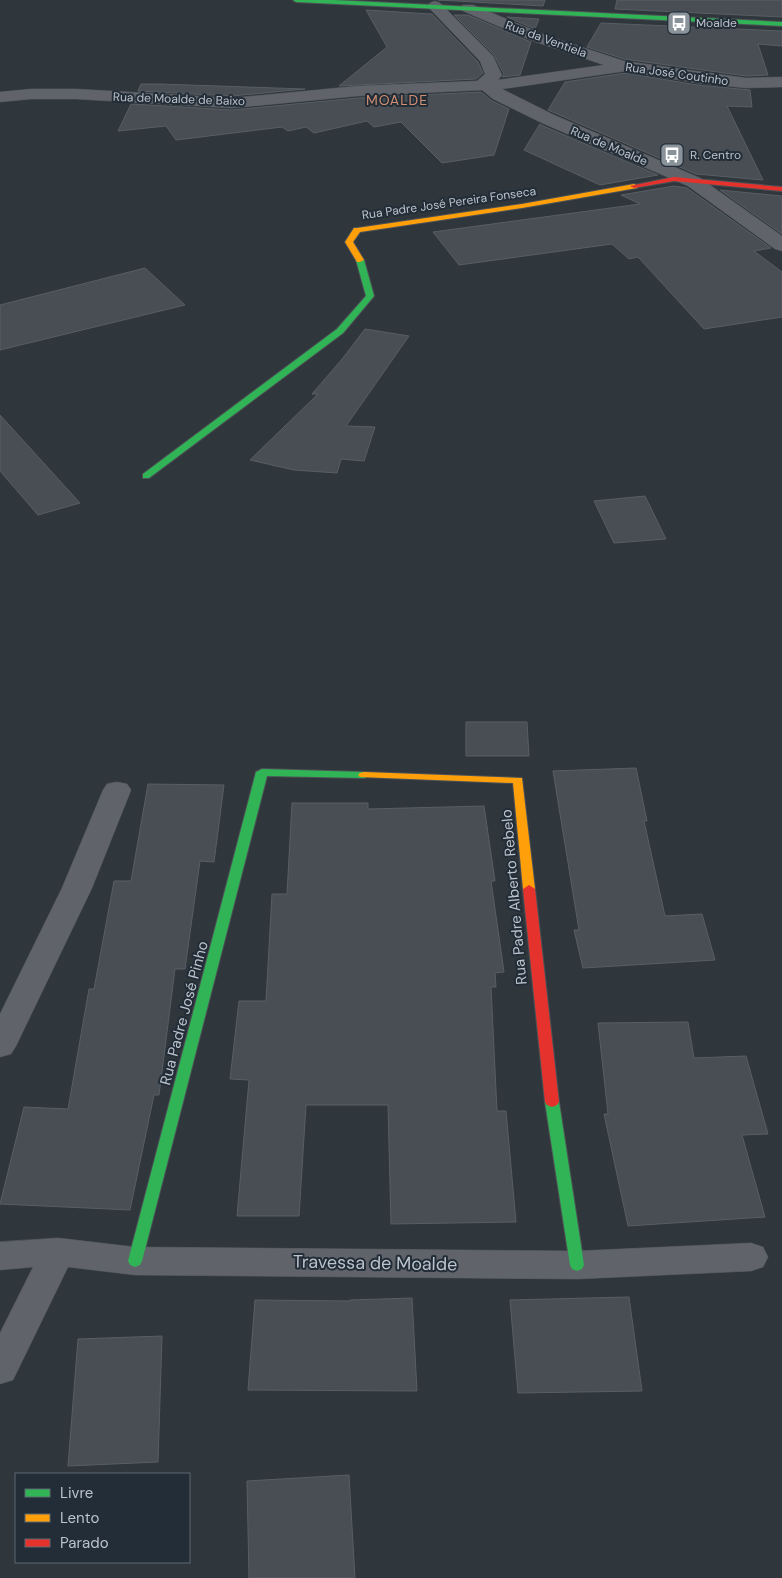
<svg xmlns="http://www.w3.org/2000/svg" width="782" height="1578" viewBox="0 0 782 1578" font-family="'DM Sans',sans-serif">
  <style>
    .building { fill: #484e54; stroke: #585e64 }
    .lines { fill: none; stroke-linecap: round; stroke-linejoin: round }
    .street-casing { stroke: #4d5257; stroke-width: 1 }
    .fast-casing { stroke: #4d5257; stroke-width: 2 }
    .slow-casing { stroke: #4d5257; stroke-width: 2 }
    .jam-casing { stroke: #4d5257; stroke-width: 2 }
    .street { fill: #60646a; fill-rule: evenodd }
    .fast { fill: #30b455; fill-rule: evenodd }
    .slow { fill: #ff9f0a; fill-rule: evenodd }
    .jam { fill: #e5322d; fill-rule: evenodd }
    .labels { text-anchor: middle; stroke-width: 4; stroke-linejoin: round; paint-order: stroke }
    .far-poi-label { font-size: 12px; fill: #bbc3cc; stroke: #222d38; text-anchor: start }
    .far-street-label { font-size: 12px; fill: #bbc3cc; stroke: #222d38 }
    .far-neighbourhood-label { font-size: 14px; letter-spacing: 1px; fill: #d18f71; stroke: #222d38 }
    .street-label { font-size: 15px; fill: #bbc3cc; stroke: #222d38 }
    .near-street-label { font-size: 18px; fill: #bbc3cc; stroke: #222d38 }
  </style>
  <rect width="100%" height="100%" fill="#2f363c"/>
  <path class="building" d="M 438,0 L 545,0 L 543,6 Z
    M 617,0 L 782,0 L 782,17 L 615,9 Z
    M 366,10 L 432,14 L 478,62 L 483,73 L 476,79 L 339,86 L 387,47 Z
    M 454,15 L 468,15 L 531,42 L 520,75 L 502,77 L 504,74 L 494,55 Z
    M 507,17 L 539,19 L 535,29 Z
    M 601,23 L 782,31 L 782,46 L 758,44 L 768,75 L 746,76 L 624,59 L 587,47 Z
    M 626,73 L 697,85 L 750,90 L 752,107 L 727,106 L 763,180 L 696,174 L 548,110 L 565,82 Z
    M 141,84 L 159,84 L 305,89 L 232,96 L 138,91 Z
    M 481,92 L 492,101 L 509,109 L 494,155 L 442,163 L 401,122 L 374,127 L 367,121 L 314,133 L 306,127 L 288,131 L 282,127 L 176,140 L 166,126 L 118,131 L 131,104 L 232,110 L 358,98 Z
    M 540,124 L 541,125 L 658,175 L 600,185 L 524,150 Z
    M 674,186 L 687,188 L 771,248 L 754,251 L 782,272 L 782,317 L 704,329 L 638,257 L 629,259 L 612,244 L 459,265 L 433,232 L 640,204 L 621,195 Z
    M 720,190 L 782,196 L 782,234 Z
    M 145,268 L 185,305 L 0,350 L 0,305 Z
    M 365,329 L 409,336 L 346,426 L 375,427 L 364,461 L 341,459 L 337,473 L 294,470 L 250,460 L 318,394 L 312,394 L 343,358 Z
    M 0,415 L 80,503 L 38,515 L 0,471 Z
    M 645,496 L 666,539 L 614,543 L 594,501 Z
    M 466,722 L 527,722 L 529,756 L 466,756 Z
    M 636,768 L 647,821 L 644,821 L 665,916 L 702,914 L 715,960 L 583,968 L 574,930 L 579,930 L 553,771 Z
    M 148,784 L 224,785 L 214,862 L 200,861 L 185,969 L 175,969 L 159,1095 L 154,1095 L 130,1210 L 0,1204 L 24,1107 L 68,1109 L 89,989 L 94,989 L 114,881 L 131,881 Z
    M 292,803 L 368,803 L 368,809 L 484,806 L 495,881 L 491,881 L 504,972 L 495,973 L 496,987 L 491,987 L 497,1111 L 506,1111 L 516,1222 L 391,1224 L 388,1105 L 306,1105 L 299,1216 L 237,1216 L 249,1080 L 230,1079 L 239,1001 L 266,1001 L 272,894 L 287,894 Z
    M 688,1022 L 694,1058 L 746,1056 L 768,1134 L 742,1135 L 765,1217 L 628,1226 L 604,1114 L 608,1114 L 598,1023 Z
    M 629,1297 L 642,1391 L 518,1393 L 510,1300 Z
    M 412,1298 L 417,1391 L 248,1390 L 255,1300 L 350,1301 L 350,1300 Z
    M 162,1336 L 158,1462 L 68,1466 L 78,1339 Z
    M 349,1475 L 355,1578 L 249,1578 L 247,1481 Z"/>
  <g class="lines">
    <g class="street-casing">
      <path id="street" d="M 435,1 L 440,3 L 493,56 L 502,75 L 498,80 L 604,65 L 533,41 L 463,11 L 460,8 L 463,5 L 473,5 L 545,35 L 624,61 L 746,78 L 782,77 L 782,87 L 746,88 L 697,83 L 626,71 L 502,89 L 554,115 L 700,178 L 782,236 L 782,251 L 775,249 L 688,186 L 542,123 L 493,99 L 482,90 L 358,96 L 232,108 L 76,99 L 31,99 L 0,102 L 0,92 L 31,89 L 76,89 L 232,98 L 358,86 L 477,81 L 485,74 L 480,61 L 430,9 L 427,6 L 430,3 Z
        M 117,782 L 127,784 L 131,790 L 92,888 L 16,1046 L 11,1054 L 0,1057 L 0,1014 L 62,888 L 103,790 L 107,784 Z
        M 58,1238 L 135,1247 L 577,1251 L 751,1243 L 763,1247 L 768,1257 L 763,1267 L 751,1271 L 577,1279 L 135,1275 L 68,1267 L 13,1380 L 0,1384 L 0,1333 L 33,1267 L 0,1270 L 0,1242 Z"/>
    </g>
    <g class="fast-casing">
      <path id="fast" d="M 293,0 L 333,0 L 782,22 L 782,26 L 296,2 Z
        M 357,258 L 364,260 L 374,296 L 343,333 L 149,478 L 143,478 L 143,474 L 337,329 L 366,296 L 356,260 Z
        M 262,769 L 364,772 L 370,775 L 364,778 L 267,776 L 142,1261 L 140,1265 L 135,1267 L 130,1265 L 128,1261 L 256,772 Z
        M 552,1097 L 557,1099 L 559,1102 L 584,1265 L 582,1269 L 577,1271 L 572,1269 L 570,1265 L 545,1102 L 547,1099 Z"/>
    </g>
    <g class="slow-casing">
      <path id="slow" d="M 634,184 L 638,186 L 637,188 L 522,208 L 360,232 L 353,242 L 364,260 L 360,262 L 357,262 L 345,242 L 354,228 L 357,228 L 522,204 Z
        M 364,772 L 522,778 L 535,889 L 533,892 L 525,892 L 523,889 L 513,783 L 360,777 L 358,775 L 360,773 Z"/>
    </g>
    <g class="jam-casing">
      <path id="jam" d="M 674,177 L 782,187 L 782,191 L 674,181 L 634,188 L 630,186 Z
        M 529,885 L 535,889 L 559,1102 L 557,1105 L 552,1107 L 547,1105 L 545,1102 L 523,889 Z"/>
    </g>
    <use href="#street" class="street"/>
    <use href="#fast" class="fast"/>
    <use href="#slow" class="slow"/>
    <use href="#jam" class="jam"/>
  </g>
  <defs>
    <g id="bus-square" transform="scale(1.25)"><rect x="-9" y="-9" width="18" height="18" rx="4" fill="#8a929a" stroke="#222d38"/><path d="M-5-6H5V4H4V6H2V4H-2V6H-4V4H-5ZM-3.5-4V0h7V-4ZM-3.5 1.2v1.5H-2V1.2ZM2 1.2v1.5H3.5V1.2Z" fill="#fff"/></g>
  </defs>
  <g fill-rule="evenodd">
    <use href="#bus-square" x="679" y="23"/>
    <use href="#bus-square" x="672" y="155"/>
  </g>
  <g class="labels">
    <g class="far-poi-label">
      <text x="696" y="27">Moalde</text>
      <text x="690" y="159">R. Centro</text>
    </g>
    <g class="far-street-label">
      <text transform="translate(546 39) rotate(20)" y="4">Rua da Ventiela</text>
      <text transform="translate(677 74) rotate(8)" y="4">Rua José Coutinho</text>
      <text transform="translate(179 99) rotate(2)" y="4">Rua de Moalde de Baixo</text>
      <text transform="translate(609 146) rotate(23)" y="4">Rua de Moalde</text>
      <text transform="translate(449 203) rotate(-8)" y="4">Rua Padre José Pereira Fonseca</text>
    </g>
    <g class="far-neighbourhood-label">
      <text x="397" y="105">MOALDE</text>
    </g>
    <g class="street-label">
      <text transform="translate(514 897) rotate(-95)" y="5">Rua Padre Alberto Rebelo</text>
      <text transform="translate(184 1013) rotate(-75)" y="5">Rua Padre José Pinho</text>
    </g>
    <g class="near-street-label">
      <text transform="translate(375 1263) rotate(1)" y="6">Travessa de Moalde</text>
    </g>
  </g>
  <rect x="15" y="1473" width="175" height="90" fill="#222d38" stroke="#5f6973"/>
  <rect x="25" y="1489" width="25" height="8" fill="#30b455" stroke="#5f6973"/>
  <text x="60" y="1498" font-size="15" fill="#bbc3cc">Livre</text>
  <rect x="25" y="1514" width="25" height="8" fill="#ff9f0a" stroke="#5f6973"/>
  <text x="60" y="1523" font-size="15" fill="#bbc3cc">Lento</text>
  <rect x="25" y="1539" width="25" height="8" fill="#e5322d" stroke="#5f6973"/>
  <text x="60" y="1548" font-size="15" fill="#bbc3cc">Parado</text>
</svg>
